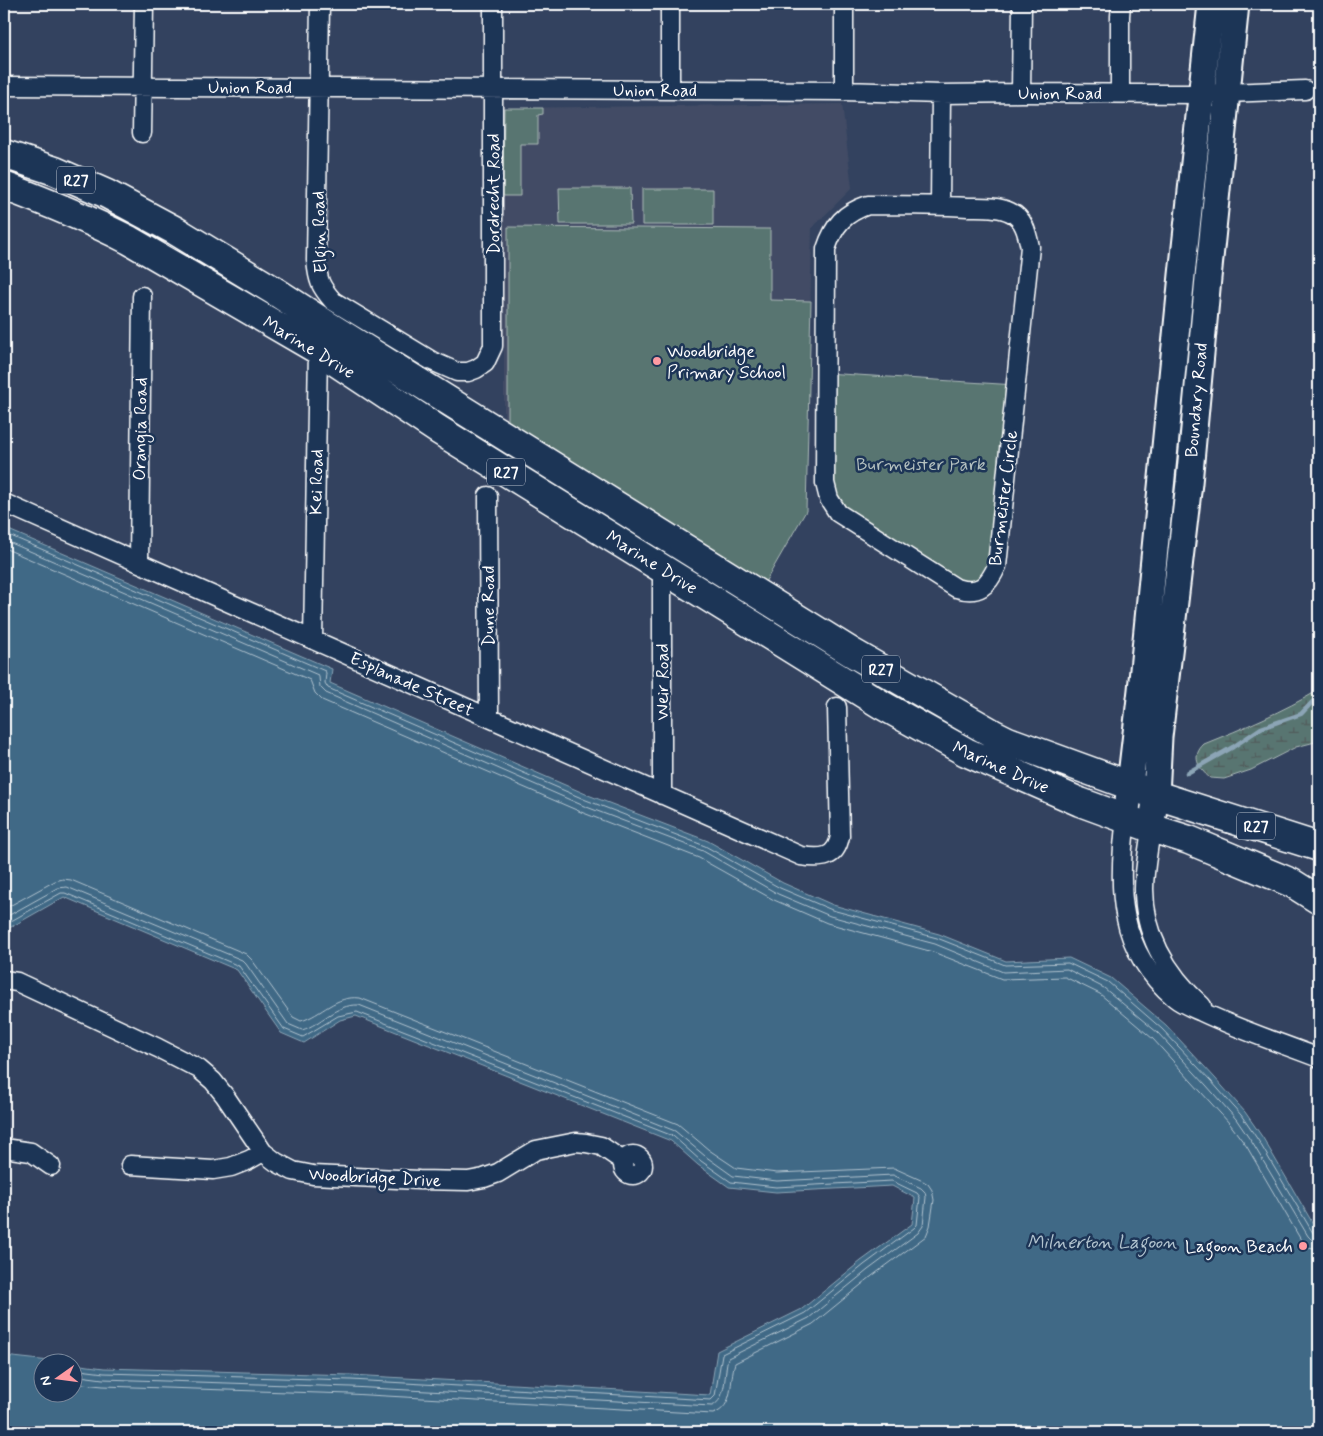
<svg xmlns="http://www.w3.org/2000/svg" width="1323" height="1436" viewBox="0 0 1323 1436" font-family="Mynerve,sans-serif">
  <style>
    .built { fill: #424c65 }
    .wetland { fill: url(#wetland-marsh); stroke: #acbab8 }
    .green { fill: #587471; stroke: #acbab8 }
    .water { fill: #3f6986; stroke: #8ca5b6 }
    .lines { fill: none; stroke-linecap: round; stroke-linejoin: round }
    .shore { stroke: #b2c3cf; stroke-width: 1 }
    .stream { stroke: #8ca5b6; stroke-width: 4.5 }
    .street-casing { stroke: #fff; stroke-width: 21 }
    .secondary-casing { stroke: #fff; stroke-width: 29 }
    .primary-casing { stroke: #fff; stroke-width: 31 }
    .street { stroke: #1d3557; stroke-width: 18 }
    .secondary { stroke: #1d3557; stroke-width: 25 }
    .primary { stroke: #1d3557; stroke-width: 28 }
    .poi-dot { fill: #ff9aa2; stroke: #1d3557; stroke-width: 2 }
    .labels { text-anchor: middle; stroke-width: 5; stroke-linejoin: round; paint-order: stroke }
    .shield { fill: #1d3557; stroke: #bbc2cd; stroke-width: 1 }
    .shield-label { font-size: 16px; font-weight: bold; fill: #fff }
    .street-label { font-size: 18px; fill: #fff; stroke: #1d3557 }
    .poi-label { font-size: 18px; fill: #fff; stroke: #1d3557; text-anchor: start }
    .park-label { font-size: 18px; fill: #b4c0bf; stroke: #1d3557 }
    .water-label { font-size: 19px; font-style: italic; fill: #b2c3cf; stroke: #1d3557 }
  </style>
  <defs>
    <pattern id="wetland-marsh" width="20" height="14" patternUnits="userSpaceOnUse" patternTransform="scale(1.25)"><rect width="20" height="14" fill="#587471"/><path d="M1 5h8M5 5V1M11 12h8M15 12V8" fill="none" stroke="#515c5b"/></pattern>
  </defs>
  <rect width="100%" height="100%" fill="#33425f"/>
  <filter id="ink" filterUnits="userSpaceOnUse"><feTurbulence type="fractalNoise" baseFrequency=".02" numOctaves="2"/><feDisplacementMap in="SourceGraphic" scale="10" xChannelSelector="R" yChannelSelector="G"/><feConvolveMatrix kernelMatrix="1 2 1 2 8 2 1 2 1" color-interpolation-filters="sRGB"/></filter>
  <g filter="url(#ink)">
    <path class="built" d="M 842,104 L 852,188 L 812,228 L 806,511 L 504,421 L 504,108 Z"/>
    <path class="wetland" d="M 1319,690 L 1319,741 L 1296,747 L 1251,770 L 1224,779 L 1210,778 C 1198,768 1191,756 1204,744 C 1244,728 1283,711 1319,690 Z"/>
    <path class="green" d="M 504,108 L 543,108 L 543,114 L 538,115 L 538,144 L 520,144 L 520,196 L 503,196 Z
      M 559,188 L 630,188 L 631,224 L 560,224 Z
      M 642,189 L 713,189 L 713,225 L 642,225 Z
      M 508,227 L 770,229 L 770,300 L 811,301 L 806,511 L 764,584 L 508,423 Z
      M 825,373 L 1016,385 L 997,566 L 971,591 L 838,513 L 825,483 Z"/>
    <path class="water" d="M 4,528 L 332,669 L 330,683 L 588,795 L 708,841 L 783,883 L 833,905 L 939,934 L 1006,961 L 1069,958 L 1111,978 L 1166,1025 L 1215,1078 L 1245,1112 L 1263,1138 L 1319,1234 L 1319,1432 L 4,1432 L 4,1356 L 68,1363 L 42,1364 L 42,1394 L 72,1394 L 73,1364 L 104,1368 L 351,1375 L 710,1395 L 717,1351 L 802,1309 L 861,1261 L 912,1224 L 915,1198 L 892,1186 L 776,1192 L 729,1187 L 698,1165 L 671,1141 L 356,1016 L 340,1020 L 304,1043 L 281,1033 L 237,970 L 64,897 L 4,931 Z"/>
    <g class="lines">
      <path class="shore" d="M 4,533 L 325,671 L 326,673 L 325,683 L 328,688 L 586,800 L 705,846 L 780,888 L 832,910 L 937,938 L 1005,965 L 1068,963 L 1108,982 L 1162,1029 L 1211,1081 L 1241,1115 L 1258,1140 L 1313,1233 L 1315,1235 L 1319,1235
        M 4,540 L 318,675 L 319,677 L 320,687 L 326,693 L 584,806 L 703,851 L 778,894 L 830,916 L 935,944 L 1003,972 L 1067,969 L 1104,988 L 1158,1033 L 1206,1085 L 1236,1119 L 1253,1144 L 1308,1236 L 1313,1241 L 1319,1242
        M 4,548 L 310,680 L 315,693 L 322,700 L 581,812 L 699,858 L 774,900 L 827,923 L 933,952 L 1002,979 L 1065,977 L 1100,994 L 1153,1039 L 1230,1124 L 1247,1147 L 1301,1240 L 1308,1247 L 1319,1249
        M 4,909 L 55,881 L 63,879 L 71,880 L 246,954 L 252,960 L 293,1017 L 301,1021 C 322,1015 335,995 360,998 L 678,1124 L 709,1150 L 736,1168 L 777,1173 L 894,1168 L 923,1181 L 928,1184 L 932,1190 L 934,1200 L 930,1226 L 926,1236 L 872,1276 L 813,1324 L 735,1363 C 729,1380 735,1407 713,1414 L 350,1394 L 103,1386 L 72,1383
        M 4,918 L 58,888 L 67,887 L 242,960 L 246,964 L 288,1024 L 302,1030 C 322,1024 335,1004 359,1005 L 675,1131 L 705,1156 L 733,1176 L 777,1181 L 893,1175 L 921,1188 L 925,1192 L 926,1197 L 923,1226 L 918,1233 L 868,1270 L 809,1318 L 728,1358 C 724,1372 727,1400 712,1406 L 351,1387 L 103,1379 L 72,1375
        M 4,925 L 61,893 L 65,893 L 239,966 L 284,1029 L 303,1037 L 338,1016 L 357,1012 L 673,1136 L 701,1161 L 731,1182 L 776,1187 L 892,1181 L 917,1193 L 920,1197 L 917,1225 L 914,1228 L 864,1265 L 805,1313 L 722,1354 L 715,1396 L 711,1400 L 351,1380 L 104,1373 L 72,1369"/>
      <path class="stream" d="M 1187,773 L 1233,747 L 1261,728 L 1301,714 L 1319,695"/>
      <g class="street-casing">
        <path id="street" d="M 320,4 L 316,260 C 318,281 320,286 333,301 L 432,361 L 457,372 L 468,372 L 476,369 L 485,363 L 493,346 L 493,4
          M 4,86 L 844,91 L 941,94 L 1021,93 L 1202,94 L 1305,90
          M 670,90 L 670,4
          M 844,91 L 844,4
          M 1021,93 L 1022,4
          M 1120,93 L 1120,16 L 1121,4
          M 142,133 L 144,4
          M 868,205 C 902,205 935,205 968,207 C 981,207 998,206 1010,212 C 1024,218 1027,233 1030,247 L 997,566 C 988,586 979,595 956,588 L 838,513 L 829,499 L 825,483 L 826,249 C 834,225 844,213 868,205 Z
          M 940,205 L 941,94
          M 488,496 L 489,717
          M 4,503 L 801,856 C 821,859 836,859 840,836 L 837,707
          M 139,562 L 142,296
          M 662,569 L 662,795
          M 313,640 L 318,350 L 320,344
          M 1126,819 C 1117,887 1117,950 1175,998 C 1182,1004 1193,1008 1202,1012 C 1240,1030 1280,1043 1319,1058
          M 1151,828 C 1149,848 1144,869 1144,889 C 1144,936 1168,975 1202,1006
          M 4,980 L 17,982 L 158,1048 L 199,1069 L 213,1081 L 225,1096 L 263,1152 L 276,1162 L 293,1171 L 313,1175 L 419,1180 L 468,1181 L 484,1178 L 498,1173 L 536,1150 L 576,1142 L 586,1143 L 601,1146 L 623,1161
          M 4,1148 L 31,1152 L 51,1166
          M623 1165a10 10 0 1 1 20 0a10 10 0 1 1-20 0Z
          M 130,1165 L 213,1170 L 231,1167 L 249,1160 L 263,1152"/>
      </g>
      <g class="secondary-casing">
        <path id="secondary" d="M 1126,819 L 1141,690 L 1182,275 L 1211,4
          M 1151,828 L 1156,795 L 1159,737 L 1189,483 L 1208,278 L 1236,4"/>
      </g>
      <g class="primary-casing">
        <path id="primary" d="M 4,154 L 55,171 L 107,194 L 176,231 L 273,290 L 327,325 L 851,652 L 992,733 L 1008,741 L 1156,795 L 1319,847
          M 4,186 C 47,202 88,219 129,240 L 318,350 L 437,429 L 882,705 L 966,752 L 1080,802 L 1151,828 L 1189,840 L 1292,883 L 1319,900"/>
      </g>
      <use href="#street" class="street"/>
      <use href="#secondary" class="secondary"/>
      <use href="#primary" class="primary"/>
    </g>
  </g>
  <g class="poi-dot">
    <circle cx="657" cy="361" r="5"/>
    <circle cx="1303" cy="1246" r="5"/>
  </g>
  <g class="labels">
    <g class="shield">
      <rect x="57" y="166.5" width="38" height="27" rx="4"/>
      <rect x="487" y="458.5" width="38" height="27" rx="4"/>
      <rect x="862" y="655.5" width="38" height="27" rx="4"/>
      <rect x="1237" y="812.5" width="38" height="27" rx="4"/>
    </g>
    <g class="shield-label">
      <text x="76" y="186">R27</text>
      <text x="506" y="478">R27</text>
      <text x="881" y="675">R27</text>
      <text x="1256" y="832">R27</text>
    </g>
    <g class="street-label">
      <text x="250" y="93">Union Road</text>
      <text x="655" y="96">Union Road</text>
      <text x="1060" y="99">Union Road</text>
      <text transform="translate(493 194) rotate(-90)" y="6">Dordrecht Road</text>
      <text transform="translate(319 232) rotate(-92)" y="6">Elgin Road</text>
      <text transform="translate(309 347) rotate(31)" y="6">Marine Drive</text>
      <text transform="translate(1196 400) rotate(-85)" y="6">Boundary Road</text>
      <text transform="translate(140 429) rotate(-89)" y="6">Orangia Road</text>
      <text transform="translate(316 482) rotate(-89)" y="6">Kei Road</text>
      <text transform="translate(1003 498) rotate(-83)" y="6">Burmeister Circle</text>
      <text transform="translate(652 562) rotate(32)" y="6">Marine Drive</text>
      <text transform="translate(488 606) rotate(-90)" y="6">Dune Road</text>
      <text transform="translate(662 682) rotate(-90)" y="6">Weir Road</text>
      <text transform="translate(412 684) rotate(24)" y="6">Esplanade Street</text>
      <text transform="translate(1001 767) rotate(24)" y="6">Marine Drive</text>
      <text transform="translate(375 1177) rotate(3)" y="6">Woodbridge Drive</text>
    </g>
    <g class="poi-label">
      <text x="667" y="357">Woodbridge<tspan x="667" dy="21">Primary School</tspan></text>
      <text x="1293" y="1252" text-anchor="end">Lagoon Beach</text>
    </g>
    <g class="park-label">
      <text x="921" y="470">Burmeister Park</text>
    </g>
    <g class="water-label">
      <text x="1102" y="1248">Milnerton Lagoon</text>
    </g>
  </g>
  <rect width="1323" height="1436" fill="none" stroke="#1d3557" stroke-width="20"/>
  <rect x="10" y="10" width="1303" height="1416" fill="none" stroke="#fff" stroke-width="2" filter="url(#ink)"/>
  <g transform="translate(58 1378) rotate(256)"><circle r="24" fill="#1d3557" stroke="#77869a"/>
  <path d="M0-4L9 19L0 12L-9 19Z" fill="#ff9aa2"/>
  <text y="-8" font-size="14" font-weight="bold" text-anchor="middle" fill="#ffffff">N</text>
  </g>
</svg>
